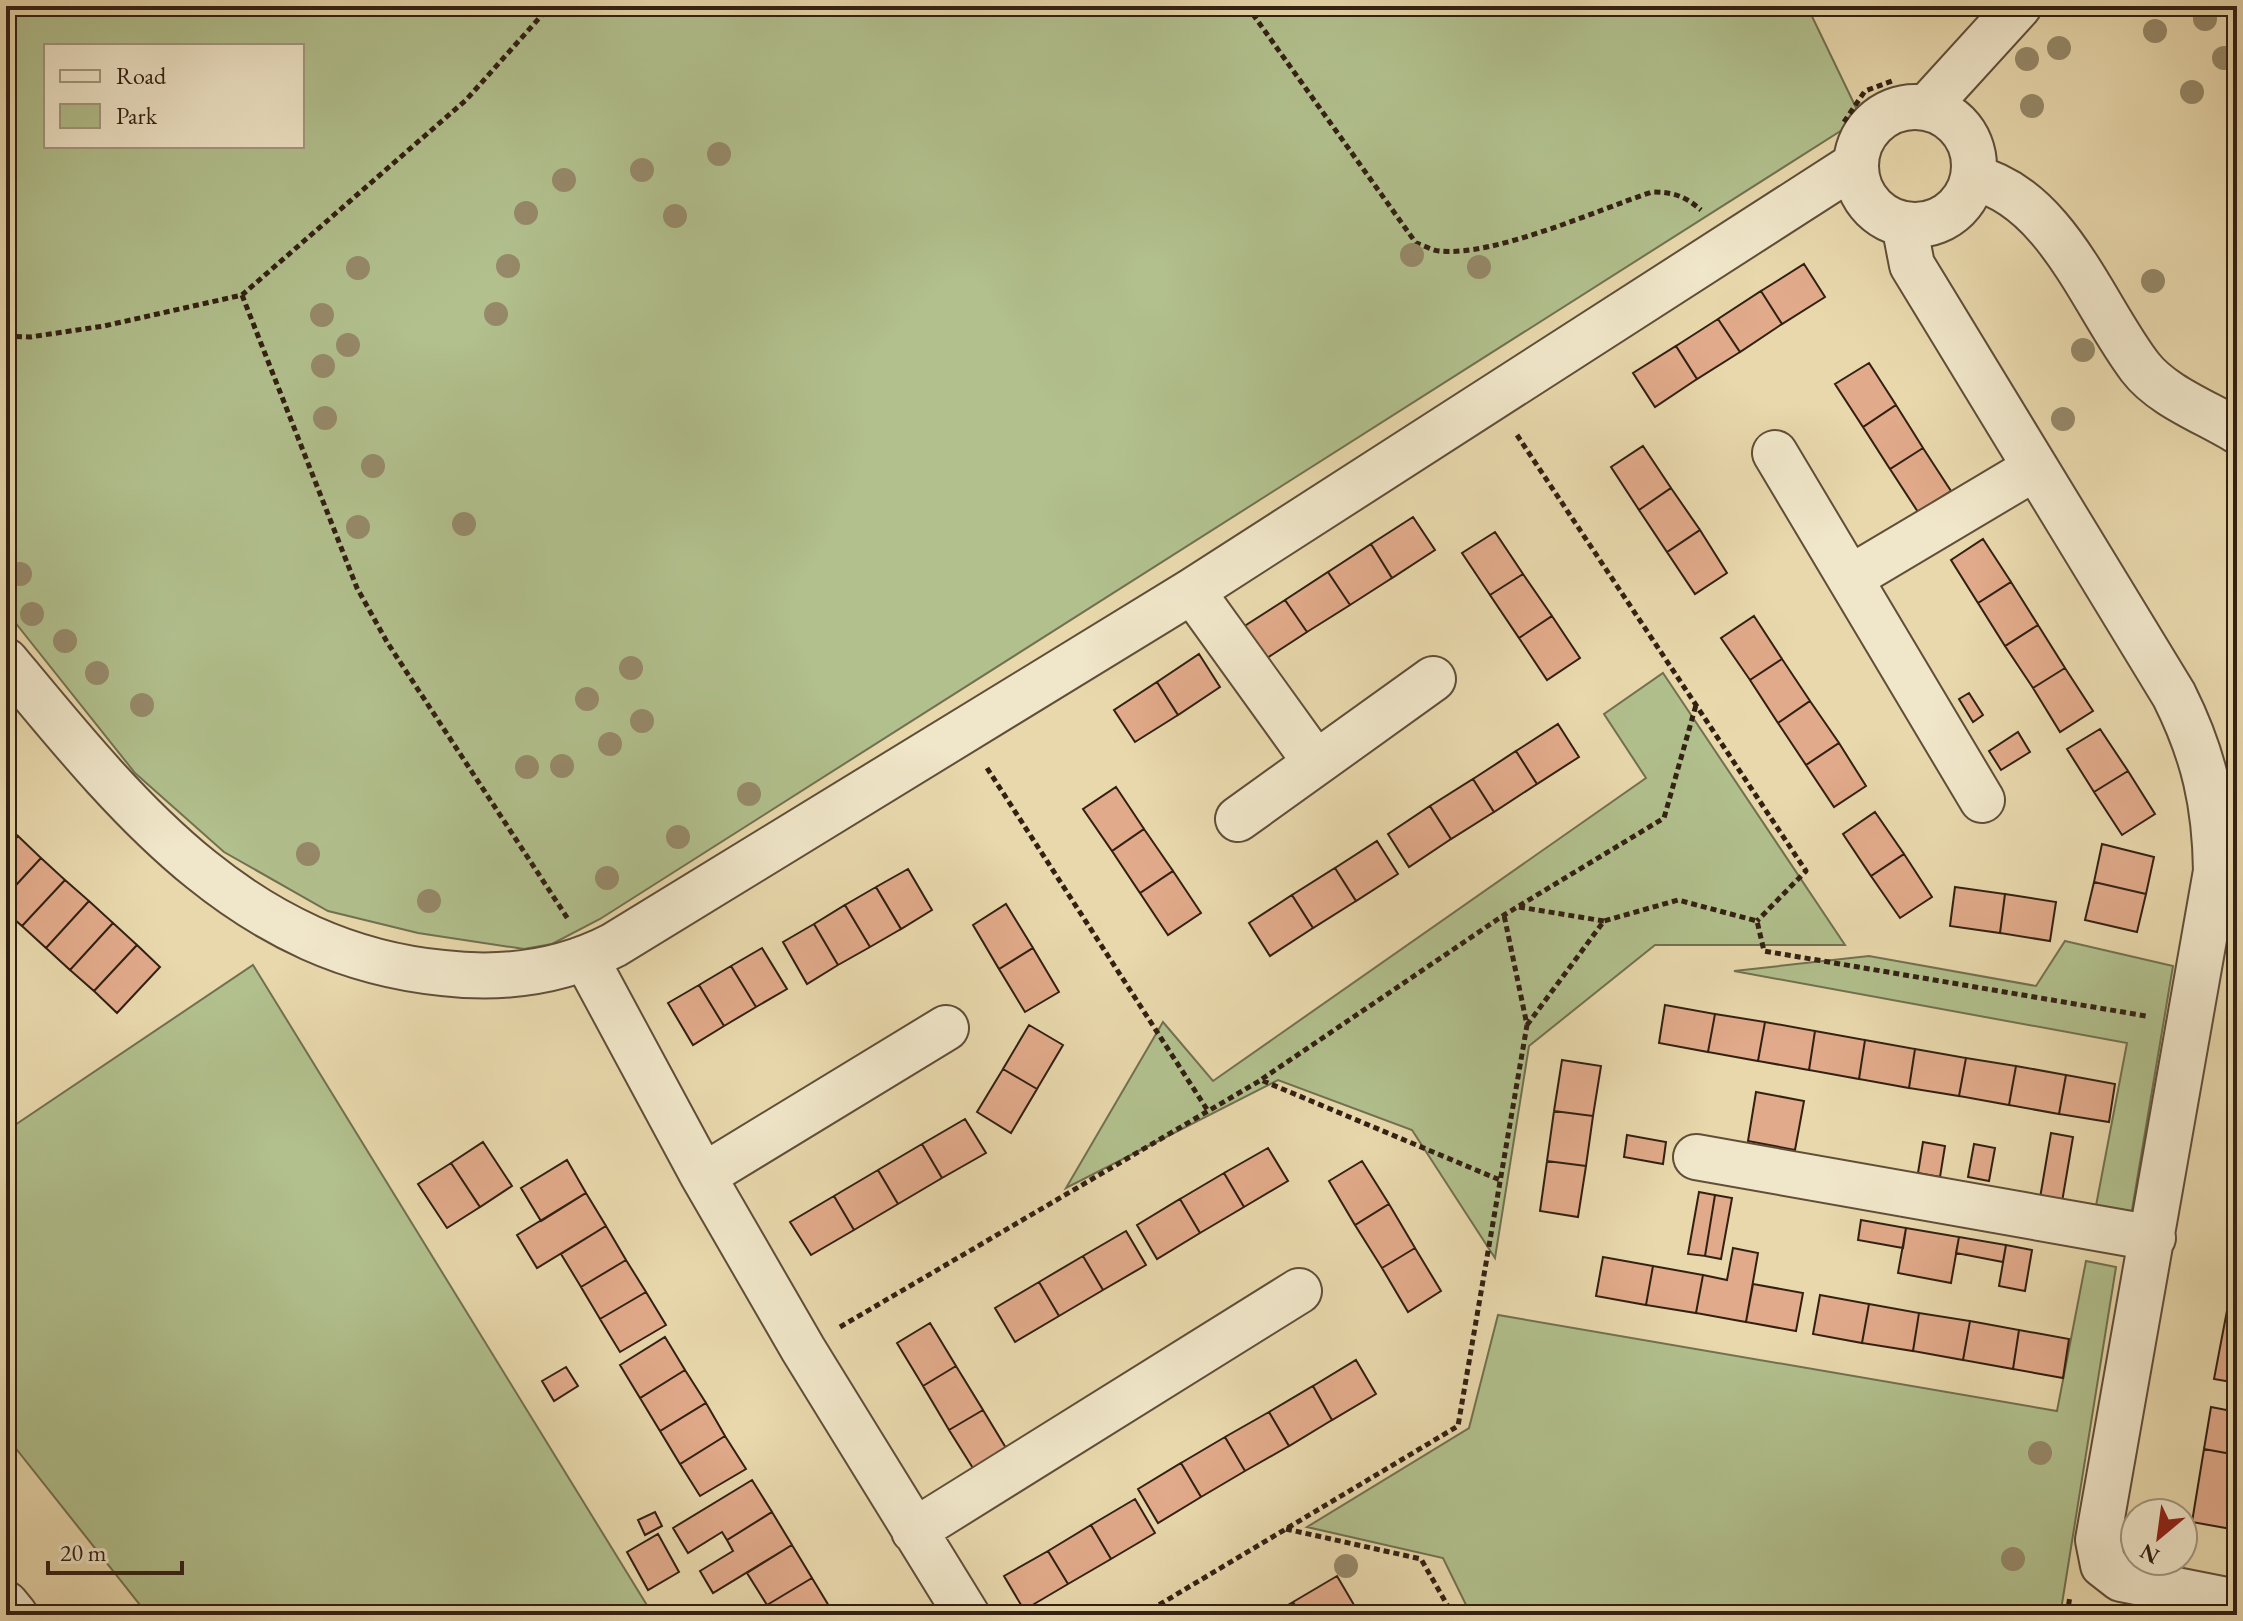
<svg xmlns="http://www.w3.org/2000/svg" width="2243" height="1621" viewBox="0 0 2243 1621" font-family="'EB Garamond',serif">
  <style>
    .green { fill: #b1c08d; stroke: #727050; stroke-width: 2; fill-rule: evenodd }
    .building { fill: #e1aa8a; stroke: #322013; stroke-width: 2 }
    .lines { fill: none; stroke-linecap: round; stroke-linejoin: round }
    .minor-casing { stroke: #604e39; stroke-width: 48 }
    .path { stroke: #322013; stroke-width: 5; stroke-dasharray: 6 4; stroke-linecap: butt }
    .minor { stroke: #f0e6c9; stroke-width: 44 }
    .tree { fill: #968969 }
  </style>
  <rect width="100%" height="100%" fill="#e8d8ac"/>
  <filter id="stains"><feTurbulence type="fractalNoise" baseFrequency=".0025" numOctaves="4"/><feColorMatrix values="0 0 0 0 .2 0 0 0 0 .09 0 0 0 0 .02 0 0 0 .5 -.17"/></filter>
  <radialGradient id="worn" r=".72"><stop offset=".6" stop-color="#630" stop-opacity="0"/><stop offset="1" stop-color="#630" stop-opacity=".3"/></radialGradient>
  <path class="green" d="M 6,6 L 1807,6 L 1861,118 L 600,919 L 552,944 L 524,949 L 418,933 L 328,911 L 224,852 L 135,773 L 6,611 ZM 302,46 L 302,146 L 46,146 L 46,46 Z
    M 1663,673 L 1845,945 L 1655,945 L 1529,1046 L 1495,1258 L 1412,1130 L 1278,1080 L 1066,1188 L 1163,1022 L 1213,1081 L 1646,778 L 1604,714 Z
    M 2065,941 L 2173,966 L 2131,1216 L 2095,1211 L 2127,1043 L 1734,971 L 1869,956 L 2036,986 Z
    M 253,965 L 653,1615 L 148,1615 L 6,1436 L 6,1126 L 9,1129 Z
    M 2086,1261 L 2116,1267 L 2061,1610 L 2092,1615 L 1471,1615 L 1443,1558 L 1307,1527 L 1469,1428 L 1498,1315 L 2057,1411 Z"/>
  <path class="building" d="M 1804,264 L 1825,297 L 1782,324 L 1761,291 Z
    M 1761,291 L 1782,324 L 1740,352 L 1718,319 Z
    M 1718,319 L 1740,352 L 1697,379 L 1676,346 Z
    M 1676,346 L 1697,379 L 1655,407 L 1633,373 Z
    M 1869,363 L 1896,405 L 1863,427 L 1835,384 Z
    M 1896,405 L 1923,448 L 1890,469 L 1863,427 Z
    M 1643,446 L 1671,488 L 1639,510 L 1611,467 Z
    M 1923,448 L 1951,491 L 1918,512 L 1890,469 Z
    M 1671,488 L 1700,530 L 1667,552 L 1639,510 Z
    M 1413,517 L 1435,550 L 1392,578 L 1371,544 Z
    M 1700,530 L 1727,573 L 1695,594 L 1667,552 Z
    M 1495,532 L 1523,574 L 1490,595 L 1462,553 Z
    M 1983,539 L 2011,582 L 1978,603 L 1951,560 Z
    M 1371,544 L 1392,578 L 1350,605 L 1328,572 Z
    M 1328,572 L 1350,605 L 1307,632 L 1285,600 Z
    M 1523,574 L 1552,616 L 1519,638 L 1490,595 Z
    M 2011,582 L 2038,625 L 2005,646 L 1978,603 Z
    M 1285,600 L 1307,632 L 1264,660 L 1243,627 Z
    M 1552,616 L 1580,658 L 1547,680 L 1519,638 Z
    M 1754,616 L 1782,659 L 1750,680 L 1721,638 Z
    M 2038,625 L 2065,668 L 2033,688 L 2005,646 Z
    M 1199,654 L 1220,687 L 1178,715 L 1157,682 Z
    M 1782,659 L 1810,701 L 1778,723 L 1750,680 Z
    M 2065,668 L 2093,711 L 2060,732 L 2033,688 Z
    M 1157,682 L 1178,715 L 1135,742 L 1114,710 Z
    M 1969,693 L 1983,715 L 1973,722 L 1959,699 Z
    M 1810,701 L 1839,743 L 1806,765 L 1778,723 Z
    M 1558,724 L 1579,757 L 1537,784 L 1516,751 Z
    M 2100,729 L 2128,771 L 2094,792 L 2067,749 Z
    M 2018,732 L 2030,752 L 2001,770 L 1989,751 Z
    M 1839,743 L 1866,786 L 1834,807 L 1806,765 Z
    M 1516,751 L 1537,784 L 1494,812 L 1473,779 Z
    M 2128,771 L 2155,814 L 2122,835 L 2094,792 Z
    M 1473,779 L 1494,812 L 1451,839 L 1430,806 Z
    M 1116,787 L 1144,829 L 1112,851 L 1083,809 Z
    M 1430,806 L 1451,839 L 1409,867 L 1388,834 Z
    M 1875,812 L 1904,854 L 1871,876 L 1843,834 Z
    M 6,826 L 18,836 L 6,849 Z
    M 1144,829 L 1173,871 L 1140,893 L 1112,851 Z
    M 18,836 L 41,858 L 6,896 L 6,849 Z
    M 1377,841 L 1398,874 L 1356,901 L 1335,868 Z
    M 2102,844 L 2154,857 L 2146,894 L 2094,882 Z
    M 1904,854 L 1932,897 L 1900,918 L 1871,876 Z
    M 41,858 L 65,880 L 22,926 L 6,912 L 6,896 Z
    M 1335,868 L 1356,901 L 1313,928 L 1292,895 Z
    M 908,869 L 932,910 L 901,929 L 876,887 Z
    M 1173,871 L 1201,913 L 1168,935 L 1140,893 Z
    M 65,880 L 89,901 L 46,948 L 22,926 Z
    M 2094,882 L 2146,894 L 2137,932 L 2085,920 Z
    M 876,887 L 901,929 L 870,947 L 845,905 Z
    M 1955,887 L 2005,894 L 2000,933 L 1950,926 Z
    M 2005,894 L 2056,902 L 2050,941 L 2000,933 Z
    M 1292,895 L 1313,928 L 1270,956 L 1249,923 Z
    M 89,901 L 113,923 L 70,970 L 46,948 Z
    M 1006,904 L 1033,948 L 999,969 L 973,925 Z
    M 845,905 L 870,947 L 838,965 L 814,924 Z
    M 113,923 L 137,945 L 94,991 L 70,970 Z
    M 814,924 L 838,965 L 807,984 L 783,942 Z
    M 137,945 L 160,967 L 117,1013 L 94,991 Z
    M 762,948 L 787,989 L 756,1007 L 731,966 Z
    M 1033,948 L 1059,992 L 1025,1012 L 999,969 Z
    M 731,966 L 756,1007 L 724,1026 L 699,985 Z
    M 699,985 L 724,1026 L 693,1045 L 668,1003 Z
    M 1665,1005 L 1715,1014 L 1708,1052 L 1659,1043 Z
    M 1715,1014 L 1765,1022 L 1758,1061 L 1708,1052 Z
    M 1765,1022 L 1815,1031 L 1809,1070 L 1758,1061 Z
    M 1029,1025 L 1063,1045 L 1037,1089 L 1003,1069 Z
    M 1815,1031 L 1865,1040 L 1859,1079 L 1809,1070 Z
    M 1865,1040 L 1915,1049 L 1909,1088 L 1859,1079 Z
    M 1915,1049 L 1966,1058 L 1959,1096 L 1909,1088 Z
    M 1966,1058 L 2016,1066 L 2009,1105 L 1959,1096 Z
    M 1562,1060 L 1601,1066 L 1593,1116 L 1554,1111 Z
    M 2016,1066 L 2066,1075 L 2059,1114 L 2009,1105 Z
    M 1003,1069 L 1037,1089 L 1011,1133 L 977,1112 Z
    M 2066,1075 L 2115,1084 L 2109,1122 L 2059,1114 Z
    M 1756,1092 L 1804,1101 L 1795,1150 L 1748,1141 Z
    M 1554,1111 L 1593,1116 L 1586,1166 L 1547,1161 Z
    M 965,1119 L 986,1153 L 942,1178 L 922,1144 Z
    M 2051,1133 L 2073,1137 L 2062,1202 L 2040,1198 Z
    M 1627,1135 L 1666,1142 L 1663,1164 L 1624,1157 Z
    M 483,1142 L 512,1186 L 480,1207 L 451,1163 Z
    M 1923,1142 L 1945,1146 L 1940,1177 L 1918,1173 Z
    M 922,1144 L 942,1178 L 898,1204 L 878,1170 Z
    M 1974,1144 L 1995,1148 L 1989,1181 L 1968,1177 Z
    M 1268,1148 L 1288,1181 L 1244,1207 L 1224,1173 Z
    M 567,1160 L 586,1193 L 541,1221 L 521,1188 Z
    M 1362,1161 L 1389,1204 L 1355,1225 L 1329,1181 Z
    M 1547,1161 L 1586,1166 L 1578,1217 L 1540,1211 Z
    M 451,1163 L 480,1207 L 447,1228 L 418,1184 Z
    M 878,1170 L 898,1204 L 854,1230 L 834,1196 Z
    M 1224,1173 L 1244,1207 L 1200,1233 L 1180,1199 Z
    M 1699,1192 L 1715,1195 L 1705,1256 L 1688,1254 Z
    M 586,1193 L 606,1226 L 537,1268 L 517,1235 Z
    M 1715,1195 L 1732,1198 L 1721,1259 L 1705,1256 Z
    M 834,1196 L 854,1230 L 811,1255 L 790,1222 Z
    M 1180,1199 L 1200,1233 L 1157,1259 L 1137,1225 Z
    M 1389,1204 L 1415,1248 L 1382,1268 L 1355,1225 Z
    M 1861,1220 L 1906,1228 L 1903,1248 L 1858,1240 Z
    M 606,1226 L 626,1260 L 581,1287 L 561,1254 Z
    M 1906,1228 L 1959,1237 L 1951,1283 L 1898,1273 Z
    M 1126,1231 L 1146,1265 L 1103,1290 L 1083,1256 Z
    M 1959,1237 L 2006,1245 L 2003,1262 L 1956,1253 Z
    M 2006,1245 L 2032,1250 L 2025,1291 L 1999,1286 Z
    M 1415,1248 L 1441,1291 L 1408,1312 L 1382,1268 Z
    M 1733,1248 L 1758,1253 L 1746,1322 L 1696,1313 L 1703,1275 L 1727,1280 Z
    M 1083,1256 L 1103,1290 L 1059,1316 L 1039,1282 Z
    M 1603,1257 L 1653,1266 L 1646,1305 L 1596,1296 Z
    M 2237,1258 L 2237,1383 L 2214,1379 Z
    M 626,1260 L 646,1292 L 600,1319 L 581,1287 Z
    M 1653,1266 L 1703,1275 L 1696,1313 L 1646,1305 Z
    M 1039,1282 L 1059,1316 L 1015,1342 L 995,1308 Z
    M 1753,1284 L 1803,1293 L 1796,1331 L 1746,1322 Z
    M 646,1292 L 666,1325 L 620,1352 L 600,1319 Z
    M 1820,1295 L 1869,1304 L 1862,1343 L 1813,1334 Z
    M 1869,1304 L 1919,1313 L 1913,1351 L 1862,1343 Z
    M 1919,1313 L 1970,1321 L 1963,1360 L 1913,1351 Z
    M 1970,1321 L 2019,1330 L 2013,1369 L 1963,1360 Z
    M 930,1323 L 956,1366 L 923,1386 L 897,1343 Z
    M 2019,1330 L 2069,1339 L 2063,1378 L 2013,1369 Z
    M 665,1337 L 685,1370 L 640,1398 L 620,1365 Z
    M 1356,1360 L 1376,1394 L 1332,1420 L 1313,1386 Z
    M 956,1366 L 983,1410 L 949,1430 L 923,1386 Z
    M 566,1367 L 578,1386 L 554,1401 L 542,1381 Z
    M 685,1370 L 706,1403 L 660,1431 L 640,1398 Z
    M 1313,1386 L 1332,1420 L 1289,1446 L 1269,1412 Z
    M 706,1403 L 725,1436 L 680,1464 L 660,1431 Z
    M 2211,1407 L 2237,1412 L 2237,1455 L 2204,1449 Z
    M 983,1410 L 1009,1453 L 976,1473 L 949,1430 Z
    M 1269,1412 L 1289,1446 L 1245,1471 L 1225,1437 Z
    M 725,1436 L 746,1469 L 700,1496 L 680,1464 Z
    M 1225,1437 L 1245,1471 L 1201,1497 L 1181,1463 Z
    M 2204,1449 L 2237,1455 L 2237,1530 L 2192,1522 Z
    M 1181,1463 L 1201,1497 L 1158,1523 L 1138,1489 Z
    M 752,1480 L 772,1512 L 727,1540 L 722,1532 L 688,1553 L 673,1528 Z
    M 1135,1499 L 1155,1533 L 1111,1559 L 1091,1525 Z
    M 655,1512 L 662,1526 L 645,1535 L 638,1520 Z
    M 772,1512 L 792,1545 L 713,1593 L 700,1571 L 733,1551 L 727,1540 Z
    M 1091,1525 L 1111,1559 L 1068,1584 L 1048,1551 Z
    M 658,1534 L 679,1572 L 648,1590 L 627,1552 Z
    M 792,1545 L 812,1578 L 767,1605 L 747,1573 Z
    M 1048,1551 L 1068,1584 L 1024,1610 L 1004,1576 Z
    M 1337,1576 L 1357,1610 L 1348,1615 L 1301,1615 L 1293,1602 Z
    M 812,1578 L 832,1611 L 826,1615 L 773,1615 L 767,1605 Z
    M 1293,1602 L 1301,1615 L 1271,1615 Z"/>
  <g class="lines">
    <g class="minor-casing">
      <path id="minor" d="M1856 166a59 59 0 1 1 118 0a59 59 0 1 1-118 0Z
        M 1927,107 L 2019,6
        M 1973,178 C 2056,196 2094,307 2140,367 C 2162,396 2206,412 2237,431
        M 1904,224 L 1912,265 L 2174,695 C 2204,755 2215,804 2216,871 L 2098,1540 L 2103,1565 L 2121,1579 L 2237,1602
        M 1775,453 L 1982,800
        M 1850,578 L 2035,468
        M 1192,591 L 1316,763
        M 6,661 C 127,807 242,953 443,973 C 504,980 560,973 614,945 L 1192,591 L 1856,164
        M 1238,819 L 1433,679
        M 586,959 L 703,1176 L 803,1349 L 967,1615
        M 1696,1157 L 2153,1238
        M 703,1176 L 946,1028
        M 914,1531 L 1299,1291
        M 6,1604 L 15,1615"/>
    </g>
    <path class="path" d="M 1247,6 L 1416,243 C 1423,245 1431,250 1439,251 C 1494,257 1597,210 1652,192 C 1673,192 1685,196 1701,210
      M 1844,122 L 1865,91 L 1892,81
      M 242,295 L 357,588 L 387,642 L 568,919
      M 6,336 L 30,337 L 104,326 L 242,295 L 466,100 L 550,6
      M 1517,435 L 1806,871 L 1757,921
      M 987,768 L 1208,1111
      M 1519,907 L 1604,921
      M 1527,1025 L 1604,921 L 1678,900 L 1757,921 L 1764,951 L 2146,1016
      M 1262,1079 L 1504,915 L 1664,818 L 1696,705
      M 840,1327 L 1261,1080 L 1500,1180
      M 1286,1529 L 1421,1559 L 1453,1615
      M 1142,1615 L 1458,1426 L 1527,1025 L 1504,915
      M 2067,1615 L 2070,1596"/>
    <use href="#minor" class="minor"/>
  </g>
  <g class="tree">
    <circle cx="2205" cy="19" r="12"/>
    <circle cx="2155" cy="31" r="12"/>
    <circle cx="2059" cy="48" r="12"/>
    <circle cx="2224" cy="58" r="12"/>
    <circle cx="2027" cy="59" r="12"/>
    <circle cx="2192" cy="92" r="12"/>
    <circle cx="2032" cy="106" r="12"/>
    <circle cx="719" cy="154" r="12"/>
    <circle cx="642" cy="170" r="12"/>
    <circle cx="564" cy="180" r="12"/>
    <circle cx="526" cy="213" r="12"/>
    <circle cx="675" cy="216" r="12"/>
    <circle cx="1412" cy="255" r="12"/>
    <circle cx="508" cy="266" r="12"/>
    <circle cx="1479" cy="267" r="12"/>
    <circle cx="358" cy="268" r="12"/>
    <circle cx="2153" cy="281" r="12"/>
    <circle cx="496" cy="314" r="12"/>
    <circle cx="322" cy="315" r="12"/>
    <circle cx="348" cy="345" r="12"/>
    <circle cx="2083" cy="350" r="12"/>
    <circle cx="323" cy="366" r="12"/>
    <circle cx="325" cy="418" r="12"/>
    <circle cx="2063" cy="419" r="12"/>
    <circle cx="373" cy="466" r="12"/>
    <circle cx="464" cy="524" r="12"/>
    <circle cx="358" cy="527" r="12"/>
    <circle cx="20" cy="574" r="12"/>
    <circle cx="32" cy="614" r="12"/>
    <circle cx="65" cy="641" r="12"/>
    <circle cx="631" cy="668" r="12"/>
    <circle cx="97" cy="673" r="12"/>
    <circle cx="587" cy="699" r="12"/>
    <circle cx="142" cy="705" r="12"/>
    <circle cx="642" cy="721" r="12"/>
    <circle cx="610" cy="744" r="12"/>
    <circle cx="562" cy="766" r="12"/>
    <circle cx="527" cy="767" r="12"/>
    <circle cx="749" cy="794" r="12"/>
    <circle cx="678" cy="837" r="12"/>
    <circle cx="308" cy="854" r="12"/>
    <circle cx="607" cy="878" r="12"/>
    <circle cx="429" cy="901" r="12"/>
    <circle cx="2040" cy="1453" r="12"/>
    <circle cx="2013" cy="1559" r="12"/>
    <circle cx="1346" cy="1566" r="12"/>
  </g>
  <rect width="2243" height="1621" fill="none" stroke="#e8d8ac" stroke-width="32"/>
  <rect x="8" y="8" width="2227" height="1605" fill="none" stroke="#322013" stroke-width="4"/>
  <rect x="16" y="16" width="2211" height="1589" fill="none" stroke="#322013" stroke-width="2"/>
  <rect x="44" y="44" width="260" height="104" fill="#f0e6c9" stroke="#a49780" stroke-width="2"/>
  <rect x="60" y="70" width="40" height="12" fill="#f0e6c9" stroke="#a49780" stroke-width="2"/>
  <text x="116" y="84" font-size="24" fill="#322013">Road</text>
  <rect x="60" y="104" width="40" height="24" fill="#b1c08d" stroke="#a49780" stroke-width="2"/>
  <text x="116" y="124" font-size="24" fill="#322013">Park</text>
  <g transform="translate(2159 1537) rotate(209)"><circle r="38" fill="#f0e6c9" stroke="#a49780" stroke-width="2"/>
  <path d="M0-6L14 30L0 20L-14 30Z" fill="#8f2418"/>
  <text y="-12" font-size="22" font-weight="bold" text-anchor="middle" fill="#322013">N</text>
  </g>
  <path d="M48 1561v12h134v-12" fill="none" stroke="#322013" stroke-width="4"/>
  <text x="60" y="1561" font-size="24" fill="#322013" stroke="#f0e6c9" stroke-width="6" paint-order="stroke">20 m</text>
  <rect width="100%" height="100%" filter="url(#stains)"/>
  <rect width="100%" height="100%" fill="url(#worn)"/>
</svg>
